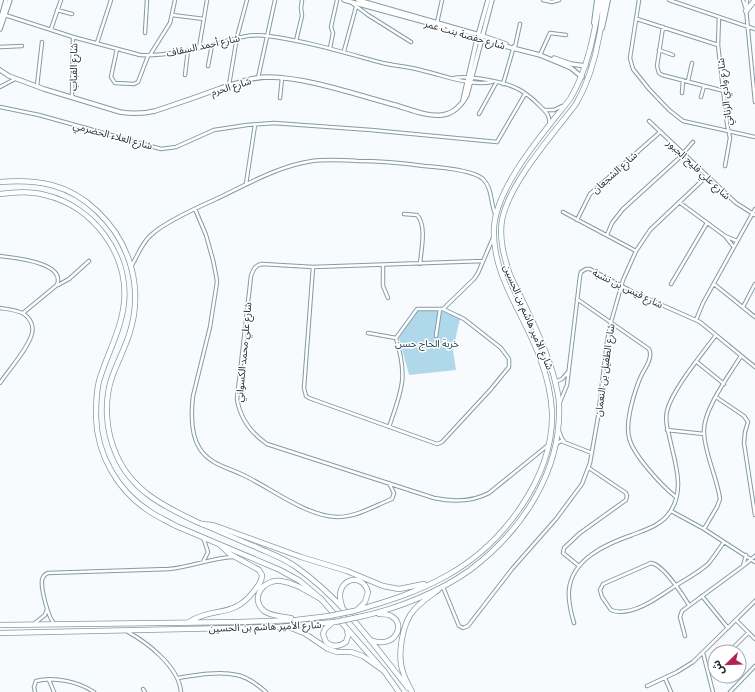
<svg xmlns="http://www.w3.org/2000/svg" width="755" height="692" viewBox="0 0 755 692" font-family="'IBM Plex Sans','Noto Sans Arabic',sans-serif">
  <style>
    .green { fill: #afd9eb }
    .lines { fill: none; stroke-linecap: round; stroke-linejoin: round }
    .minor-casing { stroke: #849ba5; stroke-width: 4.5 }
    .tertiary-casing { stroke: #849ba5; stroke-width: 5.5 }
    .secondary-casing { stroke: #849ba5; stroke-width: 6 }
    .primary-casing { stroke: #849ba5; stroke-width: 6 }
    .trunk-casing { stroke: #849ba5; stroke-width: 6 }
    .minor { stroke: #fff; stroke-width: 2.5 }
    .tertiary { stroke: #fff; stroke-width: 3.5 }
    .secondary { stroke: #fff; stroke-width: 4 }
    .primary { stroke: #fff; stroke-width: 4.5 }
    .trunk { stroke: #fff; stroke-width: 4.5 }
    .trunk-bridge-casing { stroke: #849ba5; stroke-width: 6; stroke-linecap: butt }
    .trunk-bridge { stroke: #fff; stroke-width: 4.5 }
    .labels { text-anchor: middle; stroke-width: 3; stroke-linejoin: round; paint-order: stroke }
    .street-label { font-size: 10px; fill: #1d2629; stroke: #fff }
    .park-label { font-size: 10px; fill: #193a46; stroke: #fff }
  </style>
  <rect width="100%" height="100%" fill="#f7fbfe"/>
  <path class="green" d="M 418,309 L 461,314 L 453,350 L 456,370 L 409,375 L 399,338 Z"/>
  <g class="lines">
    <g class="minor-casing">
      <path id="minor" d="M 543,0 L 552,2 L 559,0
        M 639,0 L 630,58 L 633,69 L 649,89 L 669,110 L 683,121 L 755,137
        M 669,0 L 755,29
        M 743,0 L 746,9 L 755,102
        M 352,3 L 368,15 L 411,42
        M 746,9 L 747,0
        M 57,10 L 72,14
        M 5,15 L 73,37 L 140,55 C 163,56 189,51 212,45 C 231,40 247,33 268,36 C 307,41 345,53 383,63 C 396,66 411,67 424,71 C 446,76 469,86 492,82
        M 172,15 L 204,19
        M 719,17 L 718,45 L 727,124 L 730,138 L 725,166
        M 637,19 L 718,45
        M 437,23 L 442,0
        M 663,27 L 657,66 L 659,73 L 662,75 L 724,91
        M 51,29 L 61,0
        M 145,33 L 147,0
        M 296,41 L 302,16 L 301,8 L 302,0
        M 97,43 L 111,0
        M 0,47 L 22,46
        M 515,47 L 520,24
        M 199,48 L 207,0
        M 330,48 L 333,33 L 331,27 L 337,0
        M 117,49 L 111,77 L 115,83 L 134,84 L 138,82 L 148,56
        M 659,50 L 673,55
        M 344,51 L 356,7
        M 150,55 L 170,23 L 175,0
        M 540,55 L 550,33 L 566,35
        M 208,66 L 212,45
        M 185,75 L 188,50
        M 258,78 L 275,0
        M 454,78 C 469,75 507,82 520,90 C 527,94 534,100 540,106 C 545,111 551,116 549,124
        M 688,81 L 692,63
        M 503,84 L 514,46
        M 229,85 L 237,37 L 247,0
        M 37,86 L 42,42
        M 0,87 L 15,79
        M 682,93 L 683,80
        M 72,97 L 73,37
        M 701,97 L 704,86
        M 280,98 L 282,78
        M 0,107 L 39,115 L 161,149 L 176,147 L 214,130 L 247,125 L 274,123 L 371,130 L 497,142 L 525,94
        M 545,110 L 554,110 L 562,106
        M 479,114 L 496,83
        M 649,121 L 736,203 L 755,215
        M 246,184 L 255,125
        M 679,202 L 725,236 L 737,241
        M 195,209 L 206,235 L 213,260 L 216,275 L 217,282 L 210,327 L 193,396 C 191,413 190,434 200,449 C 210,464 226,467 241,474 C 270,487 305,516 337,517 C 357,517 374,506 392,499 L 394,493 L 389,483
        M 563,212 L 636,251
        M 404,214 L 417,215 C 427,225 421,251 420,264
        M 577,220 L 590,194 L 660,132
        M 607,235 L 612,223 L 623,209 L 678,159 L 693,142
        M 725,236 L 733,246
        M 0,256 C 14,258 66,262 57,285 L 23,313
        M 483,261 L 313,267 L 262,264 C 255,265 253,270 251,276 L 237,399 C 240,418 251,433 267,444 L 434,498 C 453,502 472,502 489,493 L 547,446
        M 132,265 C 138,255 141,244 151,235 C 165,222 196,208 214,200 C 246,185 278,166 312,161 C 328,159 343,160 358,161 C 380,161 402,163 424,166 C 438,167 473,170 483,179 C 493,189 490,204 496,216
        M 383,265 L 383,286 L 388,298
        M 313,267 L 304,388 L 306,396 L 309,398 L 437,444 L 442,442 L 491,389 L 509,367 L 509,359 L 501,348 L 464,319 L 443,309
        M 671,284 L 707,223
        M 714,284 L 755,317
        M 58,285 L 69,279 L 89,261
        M 577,299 L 649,349 C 653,357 646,367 642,374 C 635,389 625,421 629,437 C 632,454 662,486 676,497
        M 743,307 L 755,284
        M 0,308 C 7,309 18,310 24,314 C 30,318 34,326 32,333 C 30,346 8,371 0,383
        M 696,320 L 703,303 L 755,209
        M 368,333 L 396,338 C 408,378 402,389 389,427
        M 436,336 L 440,309
        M 396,338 L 417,309 L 443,309 L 474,279 L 478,273 L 493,238
        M 697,362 L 724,384
        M 555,382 L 562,379 L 568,372
        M 716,397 L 744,416 L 748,422 L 745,432 L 744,443 L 755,515
        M 560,402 L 567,385 L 580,276 L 581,272 L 586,269 L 590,269 L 635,293 L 700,322 L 755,367
        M 667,430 L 704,434
        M 559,431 L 562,439 L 564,441
        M 556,444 L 561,441 L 592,453
        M 671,511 L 704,529 L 755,562
        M 704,529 L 717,507 L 720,499 C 717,477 705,455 704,433 C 702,411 730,374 741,356
        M 203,537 L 208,552 L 203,562
        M 579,566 L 563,553 L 564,548 L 580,533 L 626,500 L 627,496 L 626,493 L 589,468
        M 743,566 L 746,555
        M 443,587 L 459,626 L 463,628 L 468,626 L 512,569 L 556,519 L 582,484 L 590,463 L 598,417 L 607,342 L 611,322 L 623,280 L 636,251 L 650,230 L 707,176
        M 702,596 L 728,628
        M 689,605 C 682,594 664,565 651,563 L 603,584 L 600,590 L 602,597 L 611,610 C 631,618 659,597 675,586 C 686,579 698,573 708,564 C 714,557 719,549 724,542
        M 736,620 L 755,639
        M 35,623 L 45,615 L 47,609
        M 574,623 C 571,613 568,601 569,590 C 572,559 606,544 632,535 C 645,530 662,525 670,512 C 686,489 674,460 669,435 C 667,428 665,419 667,411 C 672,390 702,354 716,335
        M 55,624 C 48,619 41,589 42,580 C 43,576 45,574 48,573 L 169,569 C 191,567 211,558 233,557
        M 128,632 C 148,643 179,667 181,692
        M 685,636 L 680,617 L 682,611 L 743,566 L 755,556
        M 729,652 L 748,633
        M 703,653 L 713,692
        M 178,678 C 196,675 219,671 237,675 C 248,677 258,685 266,692
        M 665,678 L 671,692
        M 49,680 L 54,692
        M 647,686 L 677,672 L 693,662 L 755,601
        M 143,689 L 145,692
        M 35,692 L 34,687 L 36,681 C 54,676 79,682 94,692
        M 730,692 L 755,666"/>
    </g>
    <g class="tertiary-casing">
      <path id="tertiary" d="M 344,0 L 436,25 L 477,39 L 540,55 L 571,68 L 582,77
        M 358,0 L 483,36 L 506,44
        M 0,21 L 6,0
        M 0,29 L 10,0
        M 554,58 L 571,64 L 586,66
        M 0,70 L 9,76 L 44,89 L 120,112 C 132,114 143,114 155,111 C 176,104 197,97 218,89 C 234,84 251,77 268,77 C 311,78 353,94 395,105 C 409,109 427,117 442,115 C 453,114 462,105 467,95 L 492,0
        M 463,100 L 477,39 L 488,0"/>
    </g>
    <g class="secondary-casing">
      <path id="secondary" d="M 594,23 L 597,0
        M 602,28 L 608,0"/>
    </g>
    <g class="primary-casing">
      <path id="primary" d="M 746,11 L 755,0
        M 0,182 C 38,179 69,184 97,211 C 131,243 144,290 129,335 C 124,350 116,365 111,380 C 104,404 106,431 116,454 C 131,490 163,506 197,522 C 217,530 236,539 256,547 C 269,553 284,558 296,567 C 342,599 374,645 408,688
        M 0,194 C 15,192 31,191 45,195 C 93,206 129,254 124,303 C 121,331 107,354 99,381 C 96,393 96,405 96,417 C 97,455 118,491 149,511 C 158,517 167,521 176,526 L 280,570 L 300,581 L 321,599 L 384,671 L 399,692"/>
    </g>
    <g class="trunk-casing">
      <path id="trunk" d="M 202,524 L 213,525 L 301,557 L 347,571 L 383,586 L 399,589 L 424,584
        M 342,606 C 332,580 362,570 368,592 L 365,602 L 358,609
        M 354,611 C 386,602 418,592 448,575 C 503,544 554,477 552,412 C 551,394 547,377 541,361 C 526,316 491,276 494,227 C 497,185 545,131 570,99 C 588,69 594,34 600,0
        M 359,617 C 397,609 439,592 470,570 C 522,531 562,471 559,404 C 559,395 556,386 554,377 C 544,342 526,308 510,275 C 504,257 499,239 502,220 C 509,183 553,134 576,104 C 588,83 595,60 599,37 C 602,25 602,12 604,0
        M 291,618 C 283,617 271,616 264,611 C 249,597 264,579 281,581 C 296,583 308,592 321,599
        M 189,622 C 214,606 233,619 254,591 C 258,586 262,582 262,575 L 259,570 L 230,554 L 220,545
        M 332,623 L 325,629 L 323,634 L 326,642 C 332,647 339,647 346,642 L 348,636 L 347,629
        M 0,625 L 238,622 L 296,620 L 329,616
        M 291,628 L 304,633 L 328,649 L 337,652 L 351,652 L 363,656 L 384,671
        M 0,633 L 279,627 L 335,622
        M 370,640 C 395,650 407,624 391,616 C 388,614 383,614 379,614
        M 412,692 C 409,686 405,679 403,672 C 397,656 402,623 414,610 C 421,602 430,596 438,590"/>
    </g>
    <use href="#minor" class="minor"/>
    <use href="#tertiary" class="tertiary"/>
    <use href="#secondary" class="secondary"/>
    <use href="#primary" class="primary"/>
    <use href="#trunk" class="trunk"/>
    <g class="trunk-bridge-casing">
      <path id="trunk-bridge" d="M 329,616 L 354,611
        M 335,622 L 359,617"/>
    </g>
    <use href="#trunk-bridge" class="trunk-bridge"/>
  </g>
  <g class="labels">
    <g class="street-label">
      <text transform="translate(465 34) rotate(16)" y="4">شارع حفصة بنت عمر</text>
      <text transform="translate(203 45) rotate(-12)" y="4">شارع أحمد السقاف</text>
      <text transform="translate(73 67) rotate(-89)" y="4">شارع القباب</text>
      <text transform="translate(231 86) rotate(-17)" y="4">شارع الحرم</text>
      <text transform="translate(724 92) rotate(-97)" y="4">شارع وادي الزناتي</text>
      <text transform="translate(113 135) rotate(15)" y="4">شارع العلاء الحضرمي</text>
      <text transform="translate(699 169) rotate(43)" y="4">شارع علي فليح الجبور</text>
      <text transform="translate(614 172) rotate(-42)" y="4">شارع الشجعان</text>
      <text transform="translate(628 288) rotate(26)" y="4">شارع قيس بن نشبة</text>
      <text transform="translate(529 317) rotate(67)" y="4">شارع الأمير هاشم بن الحسين</text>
      <text transform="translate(243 352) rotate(-85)" y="4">شارع علي محمد الكسواني</text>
      <text transform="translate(604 370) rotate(-82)" y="4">شارع الطفيل بن النعمان</text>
      <text transform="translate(265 626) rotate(-2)" y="4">شارع الأمير هاشم بن الحسين</text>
    </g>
    <g class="park-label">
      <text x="427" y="347">خربة الحاج حسن</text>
    </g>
  </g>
  <g transform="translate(727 664) rotate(247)"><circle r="19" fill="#ffffff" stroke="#a5a8a9"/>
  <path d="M0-3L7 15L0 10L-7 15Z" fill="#b42350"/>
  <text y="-6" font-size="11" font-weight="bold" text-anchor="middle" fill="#1d2629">ش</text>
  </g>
</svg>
